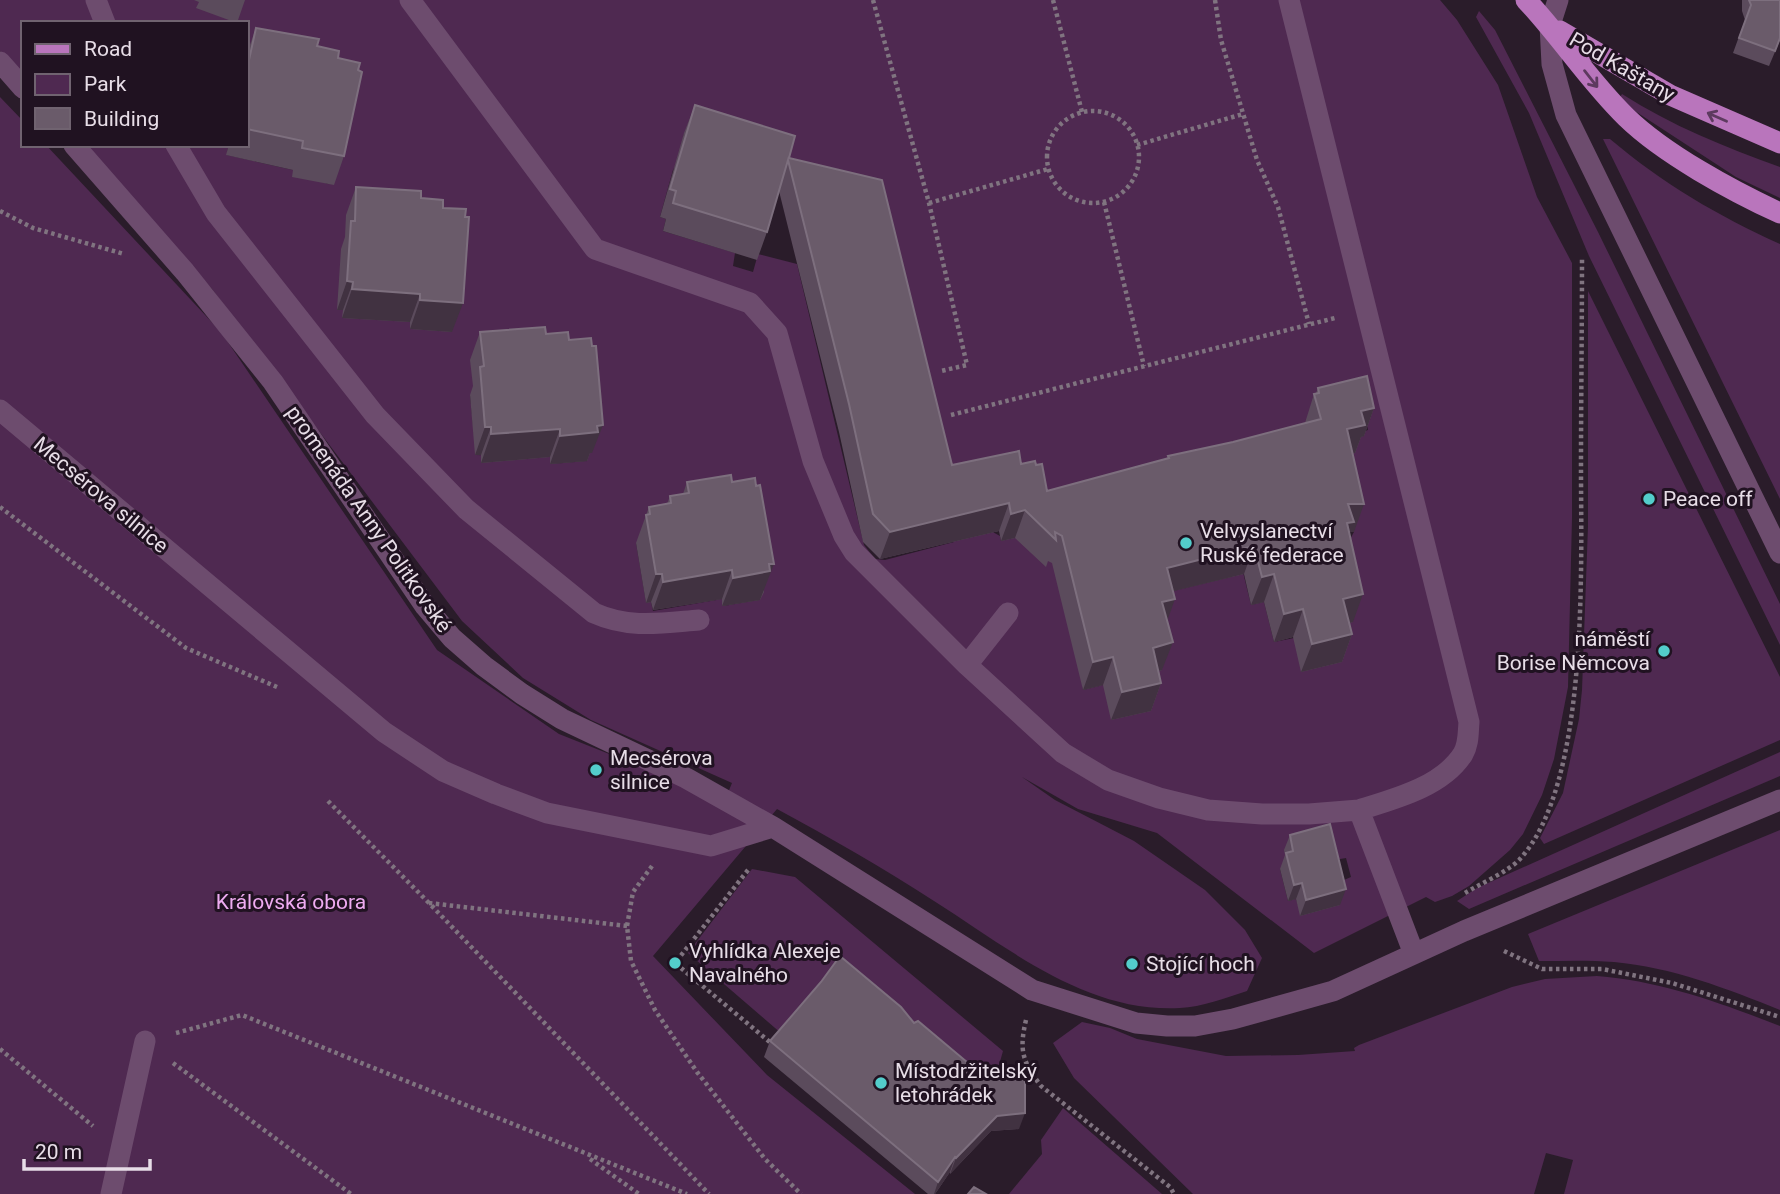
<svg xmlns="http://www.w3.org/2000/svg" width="1780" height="1194" viewBox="0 0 1780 1194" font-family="Roboto,sans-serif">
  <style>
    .green { fill: #4f2951; fill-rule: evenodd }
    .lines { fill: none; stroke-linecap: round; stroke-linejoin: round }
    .path { stroke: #807480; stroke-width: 4.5; stroke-dasharray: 3.5 3.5; stroke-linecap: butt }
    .minor { stroke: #6d4c6e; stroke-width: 21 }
    .major { stroke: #b975bc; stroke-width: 21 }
    .wall { fill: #5b4b5c }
    .shaded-wall { fill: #413241 }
    .building { fill: #6a5b6a; stroke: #7d6f7e; stroke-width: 2 }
    .oneway { stroke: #5d3a5f }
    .poi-dot { fill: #53cdcb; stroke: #201221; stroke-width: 2.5 }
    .labels { text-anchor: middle; stroke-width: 6; stroke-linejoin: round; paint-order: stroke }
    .street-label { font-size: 21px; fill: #e7dde7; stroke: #201221 }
    .poi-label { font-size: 21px; fill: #e7dde7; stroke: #201221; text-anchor: start }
    .park-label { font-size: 21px; fill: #eeabf1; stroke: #201221 }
  </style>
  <rect width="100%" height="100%" fill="#2a1c2a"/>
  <path class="green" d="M 0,0 L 1440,0 L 1457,20 L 1498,85 L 1537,197 L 1572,263 L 1572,518 L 1568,687 L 1554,759 L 1542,795 L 1523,834 L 1510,850 L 1469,886 L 1452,896 L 1435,902 L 1426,897 L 1314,953 L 1157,833 L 1078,809 L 1022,777 L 1055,800 L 1134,841 L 1205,890 L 1245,930 L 1262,958 L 1247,991 C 1225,998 1202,1007 1180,1008 C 1086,1013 1008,948 934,901 C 883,868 831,838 777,809 L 653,956 L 767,1075 L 915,1194 L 0,1194 L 0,97 L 23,121 L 23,145 L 46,145 L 221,332 L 437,650 L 559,734 L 725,800 L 732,783 L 591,720 L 523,678 L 462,621 L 212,289 L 84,145 L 222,145 L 228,148 L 227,155 L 293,170 L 328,184 L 247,82 L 247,23 L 23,23 L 23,76 L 0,51 ZM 684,134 L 873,211 L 942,513 L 954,542 L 885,560 L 875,559 L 864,545 L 797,264 L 758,254 L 753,272 L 733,266 L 735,253 L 663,231 L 666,219 L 660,217 L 673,170 L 690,139 L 683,137 ZM 470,395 L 587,461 L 551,464 L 550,457 L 476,455 ZM 1367,425 L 1368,430 L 1364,431 L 1364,436 L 1360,437 L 1330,494 L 1354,532 L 1294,638 L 1274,642 L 1264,602 L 1251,605 L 1242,568 L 1231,577 L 1169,592 L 1103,685 L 1083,690 L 1062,551 L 1017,534 L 1001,541 L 1000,536 L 989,530 L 1313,438 ZM 636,543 L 759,600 L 723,606 L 722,599 L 653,611 L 651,602 L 646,602 ZM 1346,858 L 1351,877 L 1344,880 L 1301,915 L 1296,899 L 1288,901 L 1280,869 Z
    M 1479,11 L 1495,30 L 1598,232 L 1780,604 L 1780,645 L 1589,256 L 1529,113 L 1476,17 Z
    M 1622,94 C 1672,126 1725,147 1780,167 L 1780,198 L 1736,177 L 1618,100 Z
    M 1603,139 L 1610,139 C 1662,183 1718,216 1780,244 L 1780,499 Z
    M 1588,291 L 1780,677 L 1780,740 L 1544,844 L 1540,838 L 1563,793 L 1579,719 L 1582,690 L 1588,526 Z
    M 1780,752 L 1780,776 L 1469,909 L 1457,901 L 1477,888 Z
    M 1780,830 L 1780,1010 C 1728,989 1671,967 1614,962 C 1589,960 1564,961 1539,961 L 1528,934 Z
    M 752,869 L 795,877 L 1003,1051 L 991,1094 L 782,1034 L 688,953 Z
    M 1597,976 C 1661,981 1721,1003 1780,1026 L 1780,1194 L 1564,1194 L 1573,1160 L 1546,1153 L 1534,1194 L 1193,1194 L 1074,1078 L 1053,1043 L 1082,1022 L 1110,1028 L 1137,1039 L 1226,1056 L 1298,1055 L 1355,1051 L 1354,1048 L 1359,1045 L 1512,987 L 1545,979 Z
    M 1063,1108 L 1162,1194 L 1009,1194 L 1042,1154 L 1041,1140 Z"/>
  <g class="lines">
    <path class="path" d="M 873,0 L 929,203 L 967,365 L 941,371
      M 1053,0 L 1082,112
      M 1215,0 L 1221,40 L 1257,160 L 1278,207 L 1309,324
      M1047 157a46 46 0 1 1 92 0a46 46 0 1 1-92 0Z
      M 1137,145 L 1243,114
      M 1104,202 L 1144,366
      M 929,203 L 1048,169
      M 0,211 L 33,228 L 124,254
      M 951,415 L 1335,318
      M 0,507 L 186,648 L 277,687
      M 328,801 L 429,903
      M 652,866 L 633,892 L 627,926 L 631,961 L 655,1010 L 697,1072 L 765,1159 L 801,1194
      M 748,870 L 675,963 L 771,1043
      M 1465,893 C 1480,884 1507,872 1519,860 C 1589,786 1581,568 1581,469 C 1581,398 1582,328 1582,257
      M 627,926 L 429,903 L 709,1194
      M 1504,951 L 1542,969 L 1602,969 L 1672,983 L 1780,1017
      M 1026,1020 C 1019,1050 1022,1061 1041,1086 L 1170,1187 L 1174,1194
      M 176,1033 L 242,1015 L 687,1194
      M 0,1049 L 93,1126
      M 173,1063 L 351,1194
      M 590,1159 L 639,1194"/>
    <path class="minor" d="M 96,0 L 105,23
      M 410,0 L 595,249 L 750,303 L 777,333 L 813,461 L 844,536 L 854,552 L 967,665 L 1063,753 L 1108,780 L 1159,798 L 1208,810 L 1262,814 L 1309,814 L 1359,810 L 1414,954
      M 1289,0 L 1469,722 C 1468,732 1469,744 1463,754 C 1442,787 1394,799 1359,810
      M 1558,0 L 1550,25 L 1552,64 L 1566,115 L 1780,553
      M 0,62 L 23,88
      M 74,145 L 185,272 L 273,382 L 425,606 L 452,638 L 484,666 L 522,694 L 562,719 L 686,778 L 773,827 L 1032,990 L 1136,1023 L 1167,1026 L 1195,1026 L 1233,1019 L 1333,991 L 1464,931 L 1780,800
      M 176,145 L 216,213 L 375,415 L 466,509 L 594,613 C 629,629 662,623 699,620
      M 0,410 L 384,732 L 443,771 L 496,794 L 547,813 L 711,846 L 773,827
      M 967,665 L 1008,613
      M 111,1194 L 145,1041"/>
    <path class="major" d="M 1526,0 C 1561,37 1589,81 1626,117 C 1664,154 1732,191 1780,213
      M 1560,31 L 1670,95 L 1780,143"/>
  </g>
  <path class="wall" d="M 194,0 L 245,0 L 237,23 L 196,8 L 199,2 Z
    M 1742,0 L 1780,0 L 1780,40 L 1769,66 L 1733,53 L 1745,20 L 1742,11 Z
    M 256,28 L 317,46 L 338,58 L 344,156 L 334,185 L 292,177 L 293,170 L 226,155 L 228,148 L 222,147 L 222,145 L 247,145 L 247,53 Z
    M 695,105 L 789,158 L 952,465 L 1021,464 L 1047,491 L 1167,458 L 1168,456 L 1233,442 L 1305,423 L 1314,394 L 1316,393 L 1318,388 L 1374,408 L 1364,436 L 1361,437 L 1355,453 L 1352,454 L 1354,532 L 1350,532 L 1350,534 L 1353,622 L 1349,623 L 1352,634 L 1342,662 L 1301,672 L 1293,637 L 1274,642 L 1264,602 L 1251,605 L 1244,574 L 1173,591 L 1167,620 L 1162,670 L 1159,671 L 1161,683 L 1151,711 L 1111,720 L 1103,685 L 1083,690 L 1052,563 L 1048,561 L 1046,567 L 1015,538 L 1001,541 L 999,531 L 880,559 L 863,542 L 839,432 L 779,191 L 767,232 L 757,260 L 663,231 L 666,219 L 660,217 L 684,133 Z
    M 356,187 L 421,198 L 443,208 L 452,332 L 410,329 L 410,322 L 342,318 L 343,310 L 337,310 L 341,249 L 345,237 L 346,215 Z
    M 480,332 L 546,334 L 569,340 L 592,453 L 590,453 L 587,461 L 550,464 L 550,457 L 481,463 L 481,455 L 475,455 L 470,395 L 473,386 L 470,360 Z
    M 687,482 L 732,482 L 764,592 L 760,600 L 722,606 L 722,599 L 653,610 L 651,602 L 646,603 L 636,543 L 649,507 L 667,504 L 670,496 L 683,494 Z
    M 1290,835 L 1340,905 L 1300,916 L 1296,899 L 1288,901 L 1280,869 L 1285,855 L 1284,850 Z
    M 914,1023 L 1019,1129 L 991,1131 L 950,1174 L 950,1172 L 935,1194 L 928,1194 L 764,1057 L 770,1041 Z"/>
  <path class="shaded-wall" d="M 347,281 L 353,282 L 343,310 L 337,310 Z
    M 352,289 L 420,294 L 410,322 L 342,318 Z
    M 420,300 L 463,303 L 452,332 L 410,329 Z
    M 1374,408 L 1364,436 L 1361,437 L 1355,453 L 1336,457 L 1347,429 L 1361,411 Z
    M 603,425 L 592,453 L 590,453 L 587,461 L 550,464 L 560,436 Z
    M 485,427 L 491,427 L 481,455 L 475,455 Z
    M 560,429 L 550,457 L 481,463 L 491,434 Z
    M 1009,503 L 999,531 L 880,559 L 890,532 Z
    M 1348,504 L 1364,504 L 1354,532 L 1350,532 L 1344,549 Z
    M 1025,510 L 1015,538 L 1001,541 L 1011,514 Z
    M 1254,546 L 1244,574 L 1157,595 L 1167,568 Z
    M 769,564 L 774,564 L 760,600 L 722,606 L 733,578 Z
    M 732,570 L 722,599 L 653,610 L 663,582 Z
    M 656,574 L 662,574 L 651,602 L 646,603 Z
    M 1274,574 L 1264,602 L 1251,605 L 1262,577 Z
    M 1363,594 L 1353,622 L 1333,627 L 1343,599 Z
    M 1175,599 L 1165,627 L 1162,602 Z
    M 1303,609 L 1293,637 L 1274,642 L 1284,614 Z
    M 1352,634 L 1342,662 L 1301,672 L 1312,644 Z
    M 1173,642 L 1162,670 L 1143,675 L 1153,648 Z
    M 1113,657 L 1103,685 L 1083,690 L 1093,662 Z
    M 1161,683 L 1151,711 L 1111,720 L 1122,692 Z
    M 1302,883 L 1296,899 L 1288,901 L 1294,885 Z
    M 1346,889 L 1340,905 L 1300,916 L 1306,900 Z
    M 1025,1113 L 1019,1129 L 991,1131 L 950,1174 L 956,1158 L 997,1116 Z
    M 955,1157 L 950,1172 L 935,1194 L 934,1194 L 938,1182 Z"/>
  <path class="building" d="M 1749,0 L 1780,0 L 1780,38 L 1775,51 L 1739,38 L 1751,5 Z
    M 256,28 L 319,39 L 317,46 L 339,51 L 338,58 L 360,63 L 358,70 L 362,72 L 344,156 L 302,148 L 303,141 L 247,129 L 247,59 L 249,60 Z
    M 695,105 L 795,136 L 789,158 L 882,180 L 952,465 L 1019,451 L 1021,464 L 1035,461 L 1036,465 L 1042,464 L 1047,491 L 1169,458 L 1168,456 L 1233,442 L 1321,419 L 1314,394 L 1319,393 L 1318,388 L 1367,376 L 1374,408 L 1361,411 L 1365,425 L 1347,429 L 1364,504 L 1348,504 L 1354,522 L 1347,523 L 1363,594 L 1343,599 L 1352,634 L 1312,644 L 1303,609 L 1284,614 L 1274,574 L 1262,577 L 1254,546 L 1167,568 L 1175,599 L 1162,602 L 1173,642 L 1153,648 L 1161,683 L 1122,692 L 1113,657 L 1093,662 L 1062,536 L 1055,532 L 1056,540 L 1025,510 L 1011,514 L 1009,503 L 890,532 L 873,514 L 849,404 L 788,160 L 767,232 L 673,203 L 676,191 L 670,189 Z
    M 356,187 L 421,191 L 421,198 L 443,200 L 443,208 L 466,209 L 465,217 L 469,217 L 463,303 L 420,300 L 420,294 L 352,289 L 353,282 L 347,281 L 351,221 L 355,221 Z
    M 545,327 L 546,334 L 568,332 L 569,340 L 591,338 L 592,346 L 596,346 L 603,425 L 597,426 L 598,432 L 560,436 L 560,429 L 491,434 L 491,427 L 485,427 L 480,367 L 484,366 L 480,332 Z
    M 731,475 L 732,482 L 755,478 L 756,486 L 760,485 L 774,564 L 769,564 L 770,571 L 733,578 L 732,570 L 663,582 L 662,574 L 656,574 L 646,515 L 650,514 L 649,507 L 671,503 L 670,496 L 689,493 L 687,482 Z
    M 1330,824 L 1346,889 L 1306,900 L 1302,883 L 1294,885 L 1286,853 L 1293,851 L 1290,835 Z
    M 840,956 L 901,1007 L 914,1023 L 918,1021 L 974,1068 L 998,1080 L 1025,1079 L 1025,1113 L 997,1116 L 956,1158 L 955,1157 L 938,1182 L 770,1041 L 821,982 Z
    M 974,1187 L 986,1194 L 968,1194 Z"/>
  <defs><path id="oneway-shaft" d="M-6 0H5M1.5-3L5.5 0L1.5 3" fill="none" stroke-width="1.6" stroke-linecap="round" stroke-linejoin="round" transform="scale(1.75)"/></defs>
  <g class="oneway">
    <use href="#oneway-shaft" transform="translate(1591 79) rotate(52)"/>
    <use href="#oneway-shaft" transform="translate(1717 117) rotate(-156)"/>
  </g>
  <g class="poi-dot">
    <circle cx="1649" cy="499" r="7"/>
    <circle cx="1186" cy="543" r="7"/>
    <circle cx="1664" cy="651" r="7"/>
    <circle cx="596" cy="770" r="7"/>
    <circle cx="675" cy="963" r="7"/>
    <circle cx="1132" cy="964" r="7"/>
    <circle cx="881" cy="1083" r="7"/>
  </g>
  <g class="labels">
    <g class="street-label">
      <text transform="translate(1622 67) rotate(30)" y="7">Pod Kaštany</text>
      <text transform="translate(101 495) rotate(40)" y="7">Mecsérova silnice</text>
      <text transform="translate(369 519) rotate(55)" y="7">promenáda Anny Politkovské</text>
    </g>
    <g class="poi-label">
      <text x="1663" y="506">Peace off</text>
      <text x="1200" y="538">Velvyslanectví<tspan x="1200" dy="24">Ruské federace</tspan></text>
      <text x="1650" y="646" text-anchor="end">náměstí<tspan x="1650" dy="24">Borise Němcova</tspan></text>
      <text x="610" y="765">Mecsérova<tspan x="610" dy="24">silnice</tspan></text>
      <text x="689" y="958">Vyhlídka Alexeje<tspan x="689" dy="24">Navalného</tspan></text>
      <text x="1146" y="971">Stojící hoch</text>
      <text x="895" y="1078">Místodržitelský<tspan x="895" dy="24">letohrádek</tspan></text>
    </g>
    <g class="park-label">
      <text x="291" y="909">Královská obora</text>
    </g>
  </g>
  <rect x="21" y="21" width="228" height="126" fill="#201221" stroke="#706370" stroke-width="2"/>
  <rect x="35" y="44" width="35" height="10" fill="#b975bc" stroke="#706370" stroke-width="2"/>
  <text x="84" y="56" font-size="21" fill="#e7dde7">Road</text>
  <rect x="35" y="74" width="35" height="21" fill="#4f2951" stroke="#706370" stroke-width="2"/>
  <text x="84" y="91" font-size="21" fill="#e7dde7">Park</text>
  <rect x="35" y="108" width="35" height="21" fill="#6a5b6a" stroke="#706370" stroke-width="2"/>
  <text x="84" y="126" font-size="21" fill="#e7dde7">Building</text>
  <path d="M24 1159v10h126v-10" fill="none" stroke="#e7dde7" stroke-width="3.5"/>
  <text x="35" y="1159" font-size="21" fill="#e7dde7" stroke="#201221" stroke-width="5" paint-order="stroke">20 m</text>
</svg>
